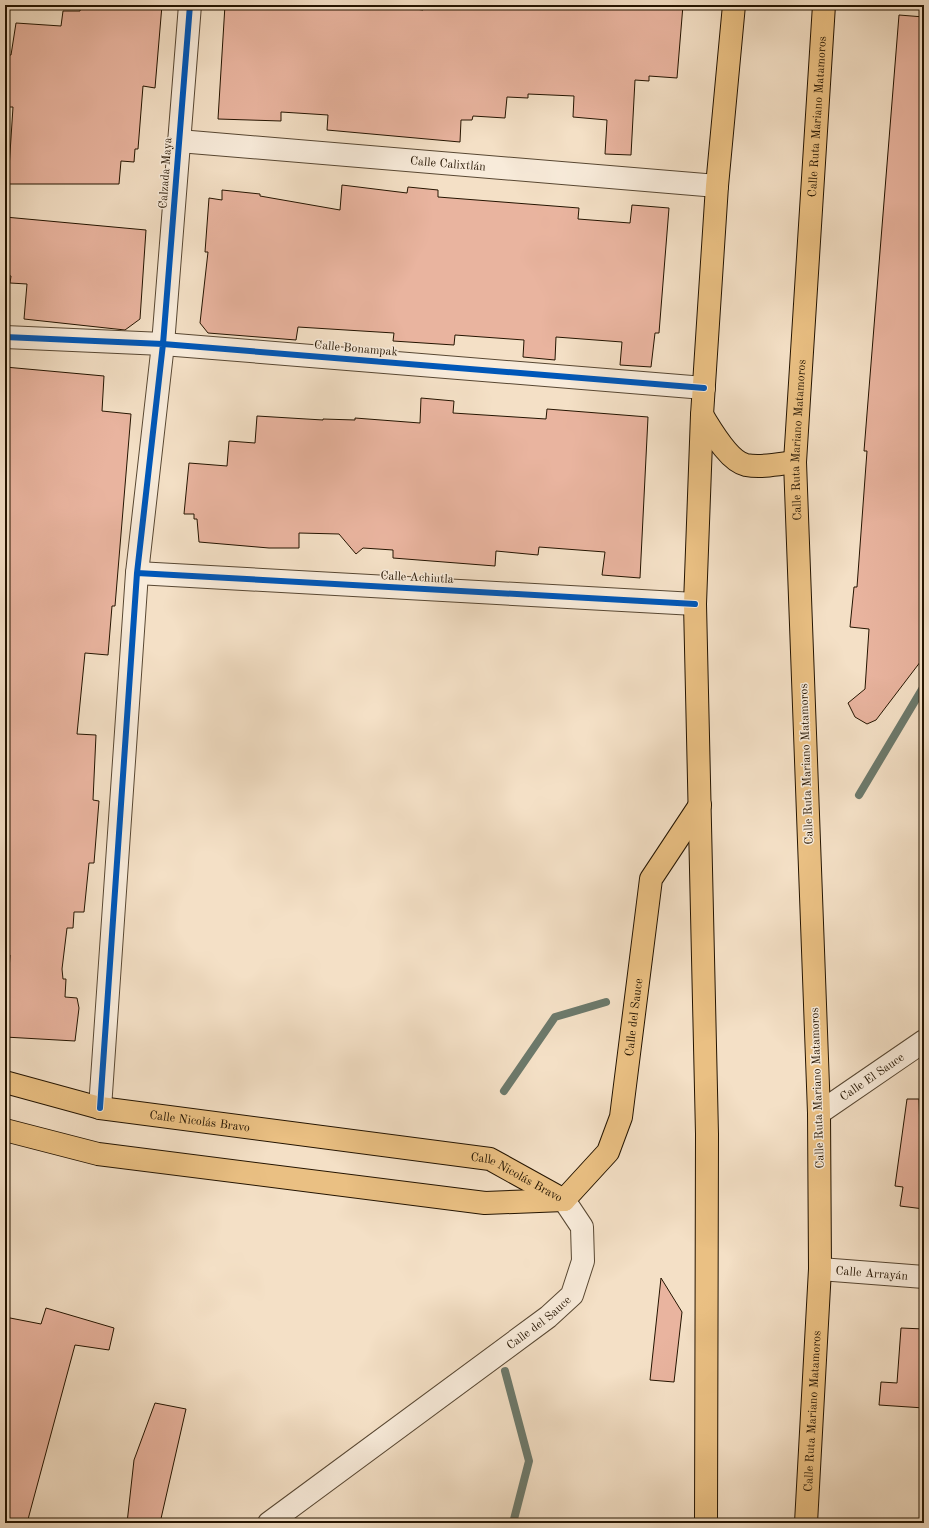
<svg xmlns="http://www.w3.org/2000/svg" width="929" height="1528" viewBox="0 0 929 1528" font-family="'Old Standard TT',serif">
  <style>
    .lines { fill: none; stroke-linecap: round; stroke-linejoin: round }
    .stream { stroke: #6c796b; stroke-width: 8 }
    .building { fill: #e9b49f; stroke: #241400 }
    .minor-casing { stroke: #584732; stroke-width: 24 }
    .major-casing { stroke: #241400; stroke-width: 24 }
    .minor { stroke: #f8ebda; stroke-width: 22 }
    .major { stroke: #eac083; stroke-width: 22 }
    .cycleway-casing { stroke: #f8ebda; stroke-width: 8 }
    .cycleway { stroke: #0057b8; stroke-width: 6 }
    .labels { text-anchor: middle; stroke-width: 3; stroke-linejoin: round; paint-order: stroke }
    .street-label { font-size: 12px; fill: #241400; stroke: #f8ebda }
  </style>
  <rect width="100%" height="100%" fill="#f4e0c6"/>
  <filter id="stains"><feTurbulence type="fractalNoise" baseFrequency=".005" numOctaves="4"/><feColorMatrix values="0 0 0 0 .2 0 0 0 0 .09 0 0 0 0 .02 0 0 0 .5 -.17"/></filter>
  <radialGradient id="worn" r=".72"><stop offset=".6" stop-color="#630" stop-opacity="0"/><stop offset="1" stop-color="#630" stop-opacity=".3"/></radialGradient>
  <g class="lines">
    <path class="stream" d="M 859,795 L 924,686
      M 504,1091 L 555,1017 L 606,1002
      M 505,1371 L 529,1461 L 513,1523"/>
  </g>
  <path class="building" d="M 81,5 L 162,5 L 155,88 L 143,86 L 138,149 L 135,149 L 134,162 L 121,161 L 119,184 L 8,184 L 13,107 L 5,107 L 5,55 L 11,55 L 16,23 L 61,26 L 63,11 L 80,11 Z
    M 225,5 L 351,5 L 369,7 L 369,5 L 384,5 L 423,10 L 423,5 L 683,5 L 677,78 L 649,76 L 649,81 L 635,80 L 631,155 L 605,154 L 607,120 L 573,117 L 574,96 L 528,94 L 528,98 L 507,97 L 505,118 L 473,116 L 472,120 L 461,120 L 460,142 L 327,130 L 328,115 L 281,112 L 281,121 L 218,119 Z
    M 899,15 L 924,17 L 924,557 L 921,594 L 924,594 L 924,657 L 876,720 L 867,724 L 855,717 L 848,703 L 865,689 L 869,629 L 850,627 L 854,587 L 857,587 L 867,451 L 864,451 Z
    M 342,185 L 407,193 L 408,187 L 438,190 L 438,197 L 579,208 L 578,219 L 630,223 L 632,205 L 669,208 L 659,333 L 655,333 L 651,367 L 620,365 L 622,342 L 556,337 L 555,360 L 523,357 L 524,340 L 455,335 L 454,345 L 393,341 L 394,333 L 298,327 L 296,340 L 208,333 L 200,323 L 208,252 L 205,252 L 209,198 L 222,200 L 222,190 L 260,194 L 260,196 L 340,210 Z
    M 5,217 L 146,230 L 140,319 L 125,330 L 24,319 L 27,284 L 10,283 L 11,276 L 5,275 Z
    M 5,367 L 104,376 L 102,411 L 131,414 L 115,606 L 112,606 L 108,655 L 85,653 L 77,734 L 96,735 L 93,800 L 99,801 L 94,863 L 89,863 L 84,912 L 74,912 L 73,928 L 67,928 L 62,969 L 63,979 L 66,979 L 65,997 L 77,998 L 79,1008 L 75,1041 L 5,1037 L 5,1004 L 7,1004 L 10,955 L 5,955 Z
    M 421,398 L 454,401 L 453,413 L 546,419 L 547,409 L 648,417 L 640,578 L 602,575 L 605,552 L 539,547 L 538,555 L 496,551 L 495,566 L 393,558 L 393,550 L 363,548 L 356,554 L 339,534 L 299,533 L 299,548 L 269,548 L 199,542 L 197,519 L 194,519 L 194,514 L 184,514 L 189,463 L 227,466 L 229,441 L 255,443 L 257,416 L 323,420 L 323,419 L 355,420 L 355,418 L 420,423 Z
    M 907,1099 L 919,1099 L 920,1131 L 924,1132 L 924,1209 L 900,1206 L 903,1187 L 895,1186 Z
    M 661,1278 L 682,1312 L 674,1382 L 650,1380 Z
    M 46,1308 L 114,1328 L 109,1350 L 75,1345 L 27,1523 L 5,1523 L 5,1317 L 41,1324 Z
    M 901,1328 L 924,1329 L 924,1408 L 879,1405 L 881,1382 L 897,1383 Z
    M 155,1403 L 186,1409 L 160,1523 L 127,1523 L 134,1460 Z"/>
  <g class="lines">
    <g class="minor-casing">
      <g id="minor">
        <path id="s1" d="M 179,141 L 717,186"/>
        <path d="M 5,337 L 163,344 L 704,388"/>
        <path d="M 137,573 L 695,604"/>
        <path d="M 100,1108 L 137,573 L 163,344 L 190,5"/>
        <path id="s2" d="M 819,1113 L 924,1041"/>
        <path id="s3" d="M 820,1269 L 924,1277"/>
        <path id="s4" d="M 269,1523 L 548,1317 L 572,1295 L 583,1261 L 582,1227 L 564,1200"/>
      </g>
    </g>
    <g class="major-casing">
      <g id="major">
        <path d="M 702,415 C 711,429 728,461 746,465 C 762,468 779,464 795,462"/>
        <path id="s5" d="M 5,1082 L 100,1108 L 490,1159 L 564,1200"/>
        <path d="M 5,1130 L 98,1154 L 485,1203 L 564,1200"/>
        <path id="s6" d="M 564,1200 L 608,1152 L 621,1117 L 651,879 L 700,805"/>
        <path d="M 706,1523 L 707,1134 L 695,604 L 702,415 L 717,186 L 734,5"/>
        <path id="s7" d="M 806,1523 L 820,1269 L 819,1113 L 795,462 L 824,5"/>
      </g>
    </g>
    <use href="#minor" class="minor"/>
    <use href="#major" class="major"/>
    <g class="cycleway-casing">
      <path id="cycleway" d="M 5,337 L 163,344 L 704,388
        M 137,573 L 695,604
        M 100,1108 L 137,573 L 163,344 L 190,5"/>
    </g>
    <use href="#cycleway" class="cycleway"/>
  </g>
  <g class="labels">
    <g class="street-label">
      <text dy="4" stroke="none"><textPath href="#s7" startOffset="1408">Calle Ruta Mariano Matamoros</textPath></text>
      <text dy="4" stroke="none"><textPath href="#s1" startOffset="270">Calle Calixtlán</textPath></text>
      <text transform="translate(165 173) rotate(-86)" y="4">Calzada Maya</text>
      <text transform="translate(356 348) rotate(5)" y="4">Calle Bonampak</text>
      <text dy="4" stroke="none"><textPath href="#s7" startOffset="1084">Calle Ruta Mariano Matamoros</textPath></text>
      <text transform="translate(417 577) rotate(3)" y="4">Calle Achiutla</text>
      <text transform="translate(806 764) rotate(-92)" y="4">Calle Ruta Mariano Matamoros</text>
      <text dy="4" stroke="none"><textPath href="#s6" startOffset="203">Calle del Sauce</textPath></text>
      <text dy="4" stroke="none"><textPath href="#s2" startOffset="64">Calle El Sauce</textPath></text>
      <text transform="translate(817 1088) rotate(-92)" y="4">Calle Ruta Mariano Matamoros</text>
      <text dy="4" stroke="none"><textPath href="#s5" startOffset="199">Calle Nicolás Bravo</textPath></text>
      <text dy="4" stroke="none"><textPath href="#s5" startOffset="523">Calle Nicolás Bravo</textPath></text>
      <text dy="4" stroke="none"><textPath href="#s3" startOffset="52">Calle Arrayán</textPath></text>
      <text dy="4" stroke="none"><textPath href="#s4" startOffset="336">Calle del Sauce</textPath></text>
      <text dy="4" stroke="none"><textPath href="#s7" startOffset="112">Calle Ruta Mariano Matamoros</textPath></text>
    </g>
  </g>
  <rect width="929" height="1528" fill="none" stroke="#f4e0c6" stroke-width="20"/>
  <rect x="6" y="6" width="917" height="1516" fill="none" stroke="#241400" stroke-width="2"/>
  <rect x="10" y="10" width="909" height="1508" fill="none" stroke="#241400"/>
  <rect width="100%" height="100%" filter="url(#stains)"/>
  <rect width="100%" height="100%" fill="url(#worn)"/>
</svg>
